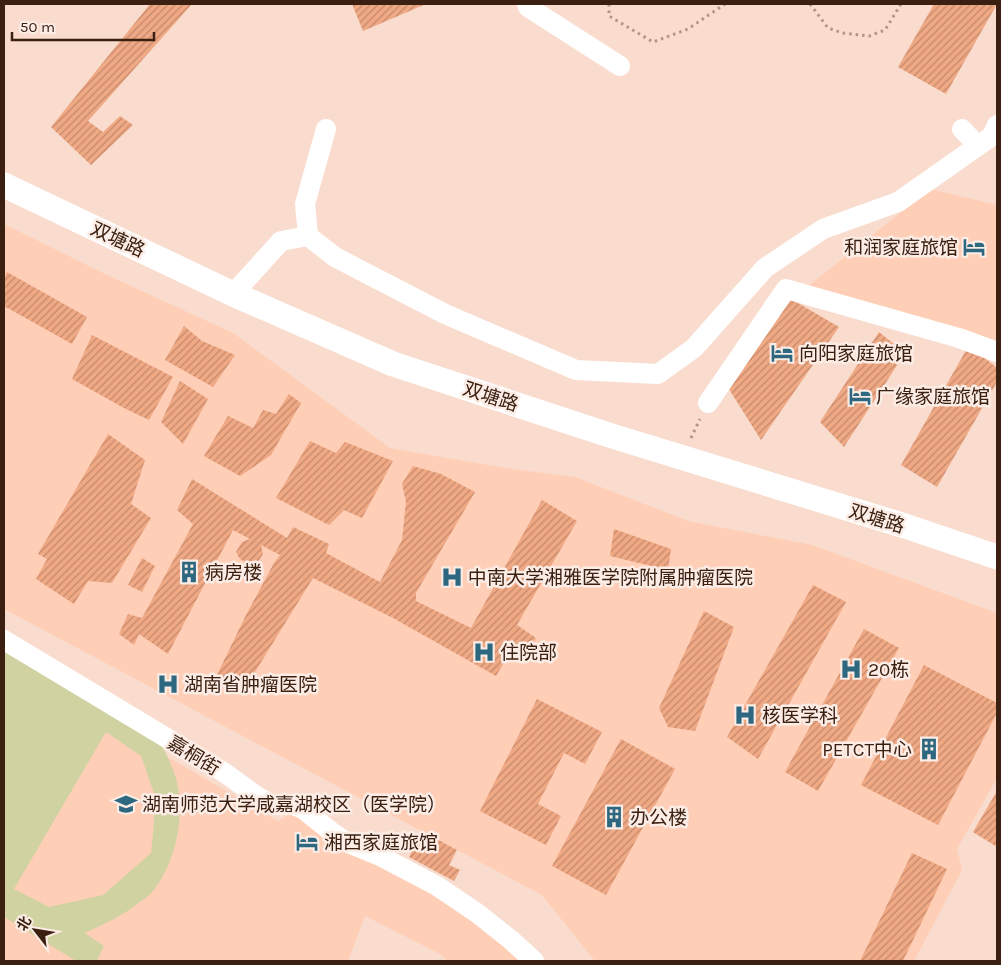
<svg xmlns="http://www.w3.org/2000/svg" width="1001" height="965" viewBox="0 0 1001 965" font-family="Karla,'Noto Sans SC',sans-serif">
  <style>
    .built { fill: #ffceb6 }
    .park { fill: #d1d2a2; fill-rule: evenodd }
    .building { fill: url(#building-hatch) }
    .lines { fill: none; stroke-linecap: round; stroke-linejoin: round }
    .path { stroke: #b29586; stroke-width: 3; stroke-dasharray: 2.5 4; stroke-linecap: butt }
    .minor { stroke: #fff; stroke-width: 20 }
    .tertiary { stroke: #fff; stroke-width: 25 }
    .labels { text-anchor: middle; stroke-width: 5; stroke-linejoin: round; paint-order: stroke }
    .street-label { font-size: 19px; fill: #3b2011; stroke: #fbece5 }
    .poi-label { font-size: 19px; fill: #3b2011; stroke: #fbece5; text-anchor: start }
  </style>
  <defs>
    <pattern id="building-hatch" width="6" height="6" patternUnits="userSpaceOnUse" patternTransform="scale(1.25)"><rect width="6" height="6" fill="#f0a985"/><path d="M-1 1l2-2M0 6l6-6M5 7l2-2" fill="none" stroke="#c4896b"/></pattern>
  </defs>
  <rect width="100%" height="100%" fill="#f9dccd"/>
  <path class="built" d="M 930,189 L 997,205 L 997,346 L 807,287 Z
    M 4,224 L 105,274 L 233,333 L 390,448 L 505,468 L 575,477 L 688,521 L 812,545 L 997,613 L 997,778 L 957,849 L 962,870 L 914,961 L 595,961 L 542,895 L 4,609 Z
    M 4,662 L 278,821 L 297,809 L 399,869 L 529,961 L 448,961 L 440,954 L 365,916 L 348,961 L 4,961 Z"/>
  <path class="park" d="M 4,647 L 156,737 C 165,750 171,763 176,778 C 186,813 176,863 153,891 C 150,895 145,898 141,901 C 124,915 105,924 85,933 L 104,946 L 97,961 L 76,961 L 4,917 ZM 106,732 L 141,756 L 156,799 L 151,853 L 103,895 L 49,907 L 14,889 Z"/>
  <path class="building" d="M 150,4 L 192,4 L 88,121 L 103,132 L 120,116 L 133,125 L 91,165 L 51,127 Z
    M 352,4 L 426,4 L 363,31 Z
    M 934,4 L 997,4 L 946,94 L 898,67 Z
    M 7,272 L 87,317 L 72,344 L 4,306 L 4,279 Z
    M 786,296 L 839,327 L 761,440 L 727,386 Z
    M 184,326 L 202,341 L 235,355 L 213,387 L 165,360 Z
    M 879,332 L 905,353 L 844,447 L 820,422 Z
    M 92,335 L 173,377 L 149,420 L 122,407 L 72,379 Z
    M 969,345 L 997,368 L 997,382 L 937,487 L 901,465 Z
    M 180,381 L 208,399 L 183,444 L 161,422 Z
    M 289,394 L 301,403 L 271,455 L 240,476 L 204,456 L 228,416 L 253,428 L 263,410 L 276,414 Z
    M 108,434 L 145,460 L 131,504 L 151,518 L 112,583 L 88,581 L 74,604 L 36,579 L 47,559 L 38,554 Z
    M 310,441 L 336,453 L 345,442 L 393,461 L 362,518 L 344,510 L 329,525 L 276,498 Z
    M 413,466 L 441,474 L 475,492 L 416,593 L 416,601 L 471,628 L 542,500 L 577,521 L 517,625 L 536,638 L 524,659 L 510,652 L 496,676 L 393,618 L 313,578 L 242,693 L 216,677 L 246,615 L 274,563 L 280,555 L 261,545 L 263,554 L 258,562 L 249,564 L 240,559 L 236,552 L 242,542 L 250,539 L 233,530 L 168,654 L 139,634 L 134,645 L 119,634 L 128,614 L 142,618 L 193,524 L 177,510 L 192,479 L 287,538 L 293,527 L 329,544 L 326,553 L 380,582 L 402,540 L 406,502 L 402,484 Z
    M 614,529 L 671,549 L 668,570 L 610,556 Z
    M 142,558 L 155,566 L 142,592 L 128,585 Z
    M 813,585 L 846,602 L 758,759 L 727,737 Z
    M 704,611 L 734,627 L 695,731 L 668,727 L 659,708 Z
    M 864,629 L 899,648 L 818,791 L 785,772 Z
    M 924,665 L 997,703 L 997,713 L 938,825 L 861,785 Z
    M 537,699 L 602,732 L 585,764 L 564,753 L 538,804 L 561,816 L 546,845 L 480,811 Z
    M 621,739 L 675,769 L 606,895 L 552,866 Z
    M 997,791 L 997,847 L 973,832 Z
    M 422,831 L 457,850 L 449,865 L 460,870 L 454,881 L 409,857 Z
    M 912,853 L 947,869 L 903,961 L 860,961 Z"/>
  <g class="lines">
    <path class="path" d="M 609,4 L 609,16 L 653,42 L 688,29 L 725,4
      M 810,4 L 828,28 L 843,33 L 869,36 L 885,30 L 901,4
      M 691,438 L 700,419"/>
    <path class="minor" d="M 527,4 L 528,7 L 620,66
      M 962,129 L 978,146
      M 308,236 L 305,204 L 326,129
      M 233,294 L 281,241 L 308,236 L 335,257 L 445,314 L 576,370 L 658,374 L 694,348 L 765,268 L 823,229 L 898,202 L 992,136 L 997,125
      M 708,403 L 786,289 L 959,338 L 997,352
      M 4,640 L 225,773 L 258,797 L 273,805 L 293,805 L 303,809 L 333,833 L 346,842 L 380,856 L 437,886 L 477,913 L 511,940 L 534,961"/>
    <path class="tertiary" d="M 4,185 L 233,294 L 393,364 L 612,436 L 905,526 L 997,557"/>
  </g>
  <defs>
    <g id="hotel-bare" transform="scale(1.725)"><path d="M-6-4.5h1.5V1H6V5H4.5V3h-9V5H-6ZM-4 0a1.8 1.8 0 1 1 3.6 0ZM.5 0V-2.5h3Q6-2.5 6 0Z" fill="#2d6880" stroke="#fbece5" stroke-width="2.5" paint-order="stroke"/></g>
    <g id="building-bare" transform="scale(1.725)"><path d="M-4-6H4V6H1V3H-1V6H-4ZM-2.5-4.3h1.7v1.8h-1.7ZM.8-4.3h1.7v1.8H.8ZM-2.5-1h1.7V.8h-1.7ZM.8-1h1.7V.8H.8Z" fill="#2d6880" stroke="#fbece5" stroke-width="2.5" paint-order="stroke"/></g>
    <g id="hospital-bare" transform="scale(1.725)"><path d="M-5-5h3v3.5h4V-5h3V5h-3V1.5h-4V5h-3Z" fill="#2d6880" stroke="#fbece5" stroke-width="2.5" paint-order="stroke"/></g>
    <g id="university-bare" transform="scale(1.725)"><path d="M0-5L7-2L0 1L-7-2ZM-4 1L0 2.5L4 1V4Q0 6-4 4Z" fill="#2d6880" stroke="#fbece5" stroke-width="2.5" paint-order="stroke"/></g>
  </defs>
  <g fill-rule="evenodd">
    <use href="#hotel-bare" x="974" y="247"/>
    <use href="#hotel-bare" x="782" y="353"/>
    <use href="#hotel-bare" x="860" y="396"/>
    <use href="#building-bare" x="189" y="572"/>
    <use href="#hospital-bare" x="452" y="577"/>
    <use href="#hospital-bare" x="484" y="652"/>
    <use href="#hospital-bare" x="851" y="669"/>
    <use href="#hospital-bare" x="168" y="684"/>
    <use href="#hospital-bare" x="745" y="715"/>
    <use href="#building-bare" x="929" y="749"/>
    <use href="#university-bare" x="126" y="804"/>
    <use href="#building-bare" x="614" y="817"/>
    <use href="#hotel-bare" x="307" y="842"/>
  </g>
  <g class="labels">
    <g class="street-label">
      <text transform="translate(118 239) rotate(25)" y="7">双塘路</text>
      <text transform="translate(491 396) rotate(18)" y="7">双塘路</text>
      <text transform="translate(877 518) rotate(17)" y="7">双塘路</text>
      <text transform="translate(194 755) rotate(31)" y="7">嘉桐街</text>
    </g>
    <g class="poi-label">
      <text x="958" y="254" text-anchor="end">和润家庭旅馆</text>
      <text x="799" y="360">向阳家庭旅馆</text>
      <text x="876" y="403">广缘家庭旅馆</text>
      <text x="205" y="579">病房楼</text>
      <text x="468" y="584">中南大学湘雅医学院附属肿瘤医院</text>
      <text x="500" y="659">住院部</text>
      <text x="868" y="676">20栋</text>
      <text x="184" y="691">湖南省肿瘤医院</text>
      <text x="762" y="722">核医学科</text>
      <text x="912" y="756" text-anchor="end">PETCT中心</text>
      <text x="142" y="811">湖南师范大学咸嘉湖校区（医学院）</text>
      <text x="630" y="824">办公楼</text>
      <text x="324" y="849">湘西家庭旅馆</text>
    </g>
  </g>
  <rect width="1001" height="965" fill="none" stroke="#3b2011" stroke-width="10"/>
  <g transform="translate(35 930) rotate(301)" stroke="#fbece5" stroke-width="4" paint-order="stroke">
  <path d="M0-4L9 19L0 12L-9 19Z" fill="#3b2011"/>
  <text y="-8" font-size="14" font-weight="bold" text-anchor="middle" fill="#3b2011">北</text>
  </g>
  <path d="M12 32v8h142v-8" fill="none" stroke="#3b2011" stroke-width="2.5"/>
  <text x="20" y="32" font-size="15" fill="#3b2011" stroke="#fbece5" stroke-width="4" paint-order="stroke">50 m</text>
</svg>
